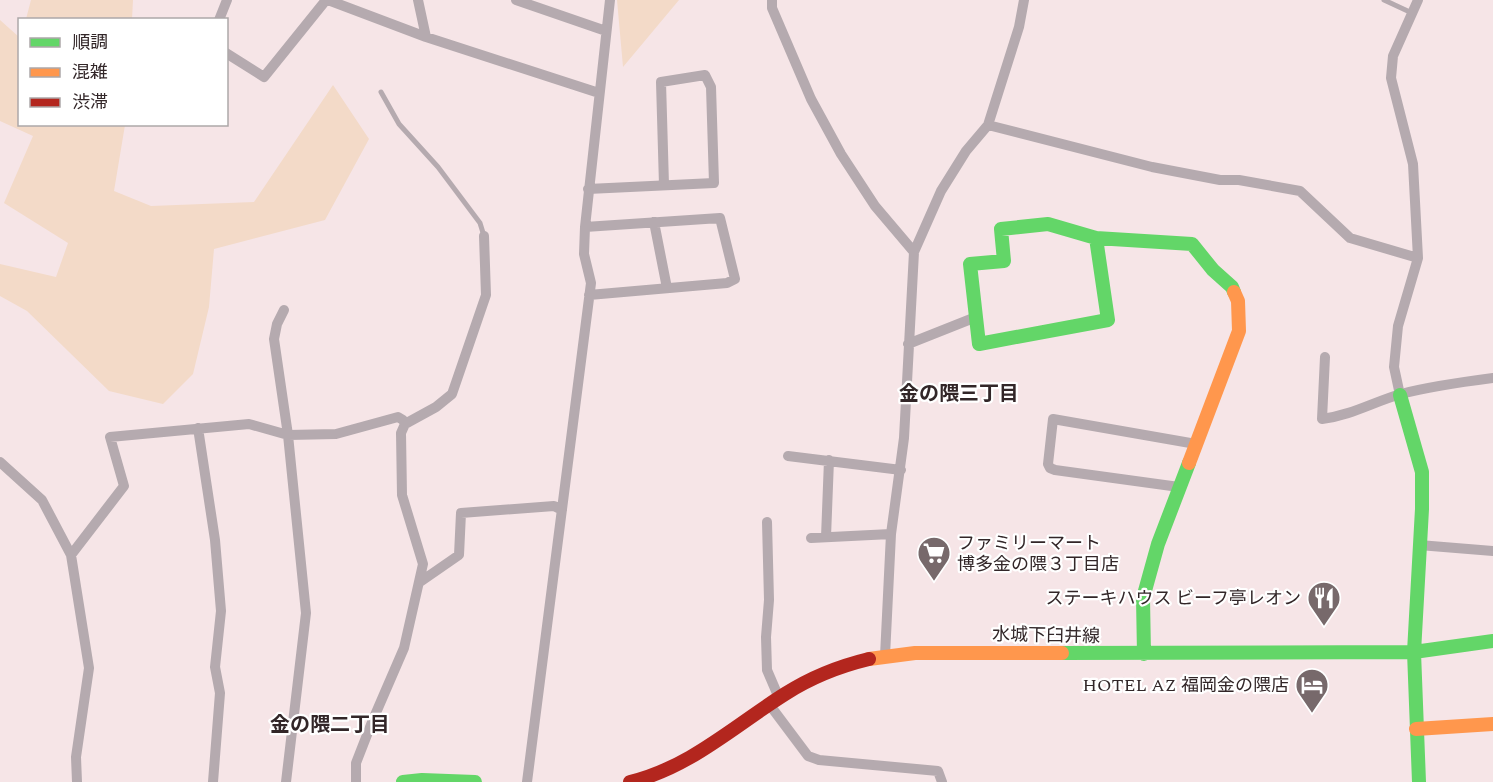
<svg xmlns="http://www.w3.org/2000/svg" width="1493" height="782" viewBox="0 0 1493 782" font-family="Spectral,'Noto Sans JP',serif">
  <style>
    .green { fill: #f3dac8 }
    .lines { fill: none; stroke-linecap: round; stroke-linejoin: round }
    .lane { stroke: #b5aaaf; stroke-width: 5 }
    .street { stroke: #b5aaaf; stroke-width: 10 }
    .fast { stroke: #63d668; stroke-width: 14 }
    .slow { stroke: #ff974d; stroke-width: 14 }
    .jam { stroke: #b3261e; stroke-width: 14 }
    .labels { text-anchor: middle; stroke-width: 4.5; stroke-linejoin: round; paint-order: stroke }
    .poi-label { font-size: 18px; fill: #322628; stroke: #fff; text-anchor: end }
    .street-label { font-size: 18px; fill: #322628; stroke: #fff }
    .neighbourhood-label { font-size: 20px; font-weight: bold; fill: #322628; stroke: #fff }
  </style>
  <rect width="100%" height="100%" fill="#f6e5e7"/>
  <path class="green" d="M 31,0 L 133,0 L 132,19 L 26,19 Z
    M 617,0 L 679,0 L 623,67 Z
    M 0,20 L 19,37 L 20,124 L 125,125 L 114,191 L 151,206 L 254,202 L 333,85 L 369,139 L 325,220 L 214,249 L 209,307 L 193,374 L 163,404 L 109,391 L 27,311 L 0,296 L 0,264 L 56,277 L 68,243 L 4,203 L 33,136 L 0,121 Z"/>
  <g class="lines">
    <path class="lane" d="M 1384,0 L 1412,13
      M 381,92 L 399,124 L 438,167 L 480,223 L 484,236"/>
    <path class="street" d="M 328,0 L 426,37 L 599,93
      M 418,0 L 426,37
      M 516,0 L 606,31
      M 772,0 L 772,8 L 811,99 L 841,154 L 875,206 L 914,252
      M 219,20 L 227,0
      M 226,53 L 264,77 L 326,0
      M 988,125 L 1152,167 L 1220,180 L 1239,180 L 1300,191 L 1350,238 L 1418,258
      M 588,189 L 714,183 L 711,87 L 705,75 L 661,82 L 664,185
      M 654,222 L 667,288
      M 585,227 L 720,218 L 735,279 L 727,283 L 589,295
      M 284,310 L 277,324 L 274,339 L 288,435 L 306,613 L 286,782
      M 908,344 L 976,317
      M 1325,357 L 1322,419 C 1352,415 1373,402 1401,394 C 1432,386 1462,382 1493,378
      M 1400,395 L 1394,367 L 1398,326 L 1418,258 L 1413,164 L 1391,78 L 1393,56 L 1418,0
      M 405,424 L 436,407 L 452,394 L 486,295 L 484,236
      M 198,428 L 215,540 L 221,611 L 215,667 L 220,693 L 213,782
      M 788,456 L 901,470
      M 0,462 L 42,500 L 71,555 L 89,668 L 76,757 L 77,782
      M 1179,487 L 1055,470 L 1050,468 L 1048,464 L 1053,419 L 1196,444
      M 767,522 L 769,600 L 766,637 L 767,670 L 779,698
      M 826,537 L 829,460
      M 811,538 L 891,534
      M 1419,545 L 1493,551
      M 71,555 L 124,486 L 110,437 L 249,424 L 288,435 L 336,434 L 398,417 L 403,420 L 405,424 L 401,433 L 402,495 L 423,564 L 404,648 L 372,722 L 356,763 L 356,782
      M 420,582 L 459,555 L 461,513 L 554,506 L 562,510
      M 885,656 L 891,534 L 904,438 L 914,252 L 941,191 L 966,151 L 988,125 L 1019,27 L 1024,0
      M 769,704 L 808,756 L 819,760 L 938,771 L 942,782
      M 527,782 L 591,283 L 584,254 L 585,227 L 610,0"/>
    <path class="fast" d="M 1096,238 L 1108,320 L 979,344 L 970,264 L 1004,261 L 1001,229 L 1048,224 L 1096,238 L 1192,244 L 1213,270 L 1232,287 L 1234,292
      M 1400,395 L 1422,472 L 1422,509 L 1414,652 L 1419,782
      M 1062,653 L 1414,652 L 1493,641
      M 1144,654 L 1143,598 L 1158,544 L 1189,463
      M 403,782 L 422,780 L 475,782"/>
    <path class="slow" d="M 1189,463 L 1239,331 L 1238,301 L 1234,292
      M 869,659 L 915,653 L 1062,653
      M 1416,729 L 1493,724"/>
    <path class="jam" d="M 630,782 C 689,768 734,726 785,694 C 810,678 840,666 869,659"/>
  </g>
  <defs>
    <g id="supermarket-pin" transform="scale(1.725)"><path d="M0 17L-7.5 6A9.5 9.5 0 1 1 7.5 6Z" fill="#77696b" stroke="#fff"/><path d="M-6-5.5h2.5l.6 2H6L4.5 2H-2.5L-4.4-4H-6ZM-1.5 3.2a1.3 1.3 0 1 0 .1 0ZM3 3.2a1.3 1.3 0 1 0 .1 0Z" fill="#fff"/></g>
    <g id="restaurant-pin" transform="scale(1.725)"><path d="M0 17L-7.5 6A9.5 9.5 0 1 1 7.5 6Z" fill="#77696b" stroke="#fff"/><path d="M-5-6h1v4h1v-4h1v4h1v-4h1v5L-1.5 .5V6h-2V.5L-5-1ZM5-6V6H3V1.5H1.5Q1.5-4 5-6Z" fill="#fff"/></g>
    <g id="hotel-pin" transform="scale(1.725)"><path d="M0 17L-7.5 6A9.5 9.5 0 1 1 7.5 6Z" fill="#77696b" stroke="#fff"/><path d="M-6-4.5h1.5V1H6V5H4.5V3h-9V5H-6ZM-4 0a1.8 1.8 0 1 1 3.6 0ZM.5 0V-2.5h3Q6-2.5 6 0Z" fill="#fff"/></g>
  </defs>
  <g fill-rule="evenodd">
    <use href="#supermarket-pin" x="934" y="553"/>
    <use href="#restaurant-pin" x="1324" y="598"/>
    <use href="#hotel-pin" x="1312" y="685"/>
  </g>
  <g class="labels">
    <g class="poi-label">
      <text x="957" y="549" text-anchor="start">ファミリーマート<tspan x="957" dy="21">博多金の隈３丁目店</tspan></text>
      <text x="1301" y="604">ステーキハウス ビーフ亭レオン</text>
      <text x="1289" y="691">HOTEL AZ 福岡金の隈店</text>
    </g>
    <g class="street-label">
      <text transform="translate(1046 635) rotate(1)" y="6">水城下臼井線</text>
    </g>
    <g class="neighbourhood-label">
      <text x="959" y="400">金の隈三丁目</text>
      <text x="330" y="731">金の隈二丁目</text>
    </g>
  </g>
  <rect x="18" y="18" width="210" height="108" fill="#ffffff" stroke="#ada8a9" stroke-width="1.5"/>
  <rect x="30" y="38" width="30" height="9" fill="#63d668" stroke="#ada8a9" stroke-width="1.5"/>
  <text x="72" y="48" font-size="18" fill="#322628">順調</text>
  <rect x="30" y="68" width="30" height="9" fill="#ff974d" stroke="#ada8a9" stroke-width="1.5"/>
  <text x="72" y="78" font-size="18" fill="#322628">混雑</text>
  <rect x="30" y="98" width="30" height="9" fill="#b3261e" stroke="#ada8a9" stroke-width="1.5"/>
  <text x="72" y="108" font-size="18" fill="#322628">渋滞</text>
</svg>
